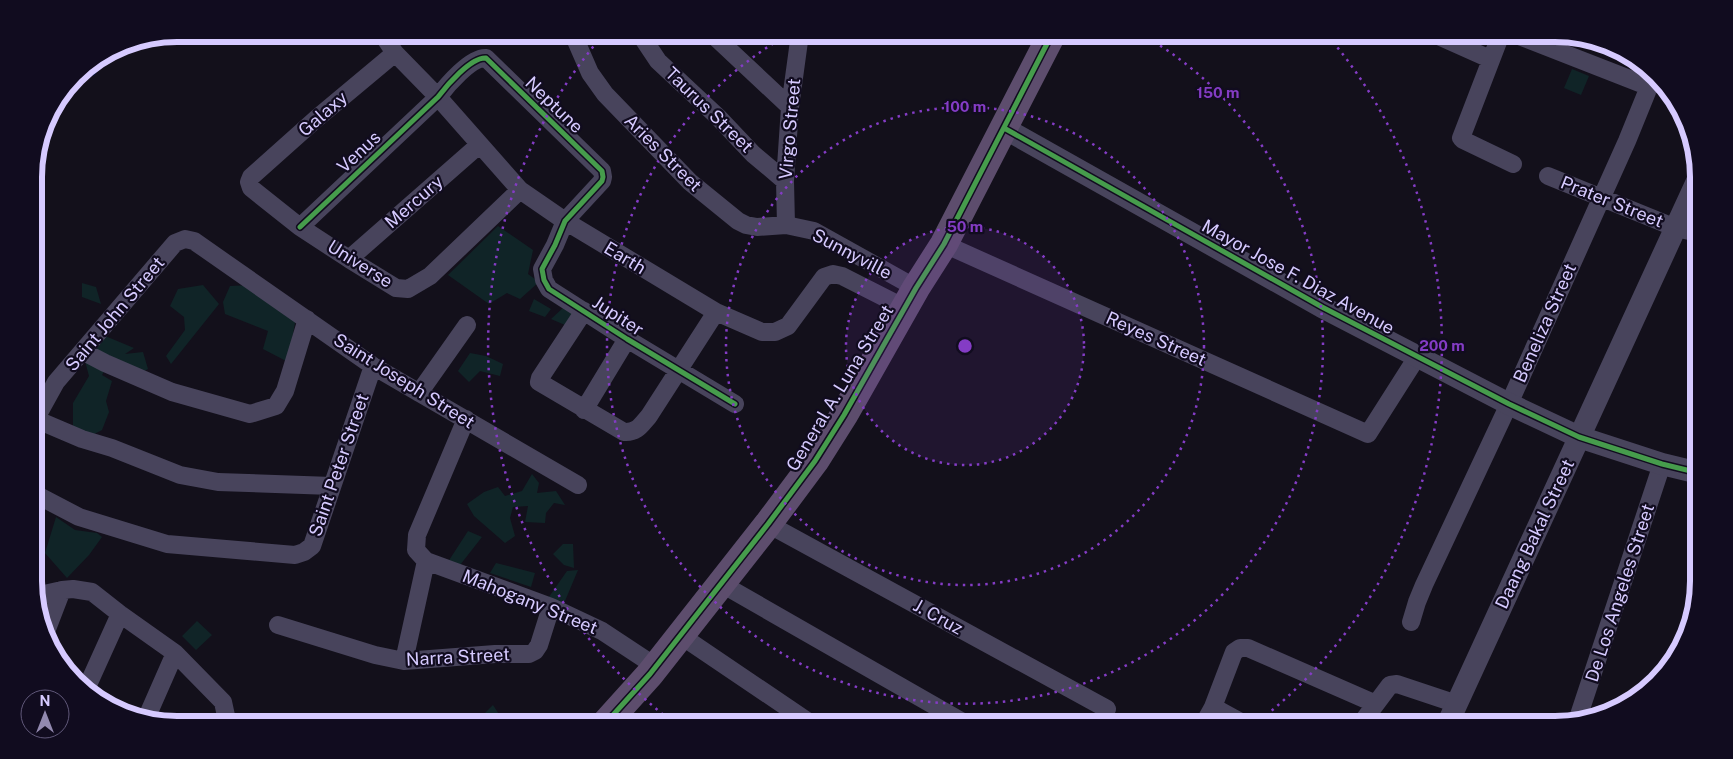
<svg xmlns="http://www.w3.org/2000/svg" width="1733" height="759" viewBox="0 0 1733 759" font-family="'Public Sans',sans-serif">
  <style>
    .green { fill: #102427 }
    .water { fill: #091539 }
    .lines { fill: none; stroke-linecap: round; stroke-linejoin: round }
    .minor { stroke: #48445c; stroke-width: 18 }
    .tertiary { stroke: #48445c; stroke-width: 22 }
    .primary { stroke: #5d4d6d; stroke-width: 28 }
    .cycleway-casing { stroke: #110c1f; stroke-width: 8 }
    .cycleway { stroke: #469c4c; stroke-width: 5 }
    .ring { fill: none; stroke: #843cc5; stroke-width: 2.5; stroke-dasharray: 2.5 5 }
    .labels { text-anchor: middle; stroke-width: 4.5; stroke-linejoin: round; paint-order: stroke }
    .street-label { font-size: 18px; fill: #d6caff; stroke: #110c1f }
    .rim { fill: none; stroke: #d6caff; stroke-width: 6 }
    .centre { fill: #843cc5; stroke: #110c1f; stroke-width: 2.5 }
    .ring-label { font-size: 15px; text-anchor: middle; font-weight: bold; fill: #843cc5; stroke: #110c1f; stroke-width: 4.5; stroke-linejoin: round; paint-order: stroke }
  </style>
  <rect width="100%" height="100%" fill="#13101b"/>
  <path class="green" d="M 1572,69 L 1589,76 L 1581,95 L 1564,88 Z
    M 498,226 L 533,250 L 528,274 L 539,282 L 520,299 L 507,293 L 489,304 L 448,275 Z
    M 82,283 L 96,287 L 101,304 L 82,297 Z
    M 203,285 L 219,304 L 171,364 L 166,356 L 185,330 L 184,317 L 170,306 L 178,289 Z
    M 252,285 L 296,317 L 288,362 L 263,349 L 268,331 L 225,314 L 223,302 L 230,286 Z
    M 534,299 L 551,309 L 545,317 L 529,311 Z
    M 564,307 L 577,311 L 565,325 L 551,319 Z
    M 98,333 L 134,348 L 125,354 L 143,352 L 148,369 L 133,377 L 106,368 L 102,375 L 112,381 L 106,401 L 109,412 L 102,430 L 85,439 L 73,429 L 73,403 L 89,376 L 81,346 L 85,334 Z
    M 470,353 L 486,356 L 503,364 L 500,376 L 480,371 L 469,382 L 458,371 Z
    M 532,474 L 539,483 L 537,493 L 556,491 L 565,505 L 554,503 L 546,513 L 545,523 L 525,522 L 528,506 L 513,507 L 510,518 L 515,536 L 505,543 L 474,516 L 467,504 L 484,492 L 498,487 L 505,496 L 522,491 Z
    M 56,517 L 75,530 L 97,533 L 102,537 L 89,555 L 67,578 L 45,553 Z
    M 468,531 L 482,537 L 453,574 L 444,568 Z
    M 563,544 L 573,544 L 574,568 L 564,565 L 553,554 Z
    M 496,563 L 535,573 L 531,587 L 490,573 Z
    M 578,570 L 565,601 L 544,604 L 567,571 Z
    M 197,621 L 212,635 L 196,650 L 182,636 Z
    M 493,705 L 506,725 L 474,725 L 474,724 Z"/>
  <path class="water" d="M 114,50 L 94,76 L 84,69 Z"/>
  <g class="lines">
    <path class="minor" d="M 382,34 L 395,53 L 438,97 L 520,190 L 565,221 L 716,312 L 762,332 L 775,332 L 788,326 L 824,277 L 833,274 L 842,276 L 905,308
      M 573,34 L 590,73 L 605,94 L 690,182 L 738,221 L 746,225 L 757,227 L 786,225 L 814,231 L 916,288
      M 640,34 L 658,61 L 718,117 L 753,154 L 785,181
      M 712,34 L 790,107
      M 1434,34 L 1490,59
      M 1501,34 L 1461,138 L 1463,140 L 1513,164
      M 1514,34 L 1650,87
      M 395,53 L 316,119 L 251,177 L 249,182 L 251,188 L 300,227 L 349,259 L 396,288 L 408,289 L 430,276 L 520,190
      M 1548,176 L 1676,228 L 1698,233
      M 786,225 L 785,181 L 790,107 L 799,41 L 797,34
      M 300,227 L 438,97 C 447,85 471,57 486,58 L 602,171 L 603,177 L 602,181 L 565,221 L 555,245 L 542,269 L 544,280 L 549,289 L 627,339 L 735,404
      M 944,244 L 1368,434 L 1417,357
      M 349,259 L 479,145
      M 584,311 L 540,378 L 539,382 L 624,432 C 637,433 641,425 649,416 L 716,312
      M 84,352 L 105,363 L 172,392 L 250,414 L 276,406 L 285,391 L 307,319
      M 419,393 L 467,325
      M 584,410 L 627,339
      M 35,419 L 82,439 L 112,448 L 180,475 L 218,482 L 332,486
      M 35,420 L 56,382 L 175,243 L 185,239 L 194,241 L 373,366 L 578,485
      M 35,494 L 79,517 L 167,544 L 295,555 L 304,552 L 312,546 L 373,366
      M 768,524 L 1107,709
      M 426,561 L 551,607 L 602,631 L 655,666
      M 426,561 L 416,550 L 417,535 L 466,419
      M 720,583 L 968,725
      M 35,596 L 62,590
      M 1411,622 L 1417,602 L 1424,585 L 1509,404 L 1627,141 L 1653,77
      M 278,625 L 375,655 L 404,661 L 495,654 L 529,654 L 535,651 L 539,645 L 551,607
      M 47,629 L 62,590 L 73,589 L 92,592 L 120,614 L 175,653 L 223,702 L 228,725
      M 680,635 L 813,725
      M 404,661 L 426,561
      M 87,687 L 120,614
      M 1213,707 L 1246,725
      M 146,719 L 175,653
      M 1577,721 L 1662,464
      M 1203,725 L 1213,707 L 1234,652 L 1240,648 L 1248,648 L 1376,704
      M 1360,725 L 1390,685 L 1397,684 L 1457,704"/>
    <path class="tertiary" d="M 1004,128 L 1322,307 L 1509,404 L 1579,437 L 1662,464 L 1699,473
      M 1447,725 L 1698,179"/>
    <path class="primary" d="M 604,725 L 650,674 L 768,524 L 815,461 L 844,415 L 916,288 L 944,244 L 1052,34"/>
    <g class="cycleway-casing">
      <path id="cycleway" d="M 1004,128 L 1322,307 L 1509,404 L 1579,437 L 1662,464 L 1699,473
        M 300,227 L 438,97 C 447,85 471,57 486,58 L 602,171 L 603,177 L 602,181 L 565,221 L 555,245 L 542,269 L 544,280 L 549,289 L 627,339 L 735,404
        M 604,725 L 650,674 L 768,524 L 815,461 L 844,415 L 916,288 L 944,244 L 1052,34"/>
    </g>
    <use href="#cycleway" class="cycleway"/>
  </g>
  <circle cx="965" cy="346" r="119" fill="#843cc5" fill-opacity=".12"/>
  <g class="ring">
    <circle cx="965" cy="346" r="119"/>
    <circle cx="965" cy="346" r="239"/>
    <path d="M1141 34A358 358 0 1 1 789 34"/>
    <path d="M675 724A477 477 0 0 1 602 36M1328 36A477 477 0 0 1 1255 724"/>
  </g>
  <g class="labels">
    <g class="street-label">
      <text transform="translate(554 105) rotate(44)" y="6">Neptune</text>
      <text transform="translate(709 110) rotate(44)" y="6">Taurus Street</text>
      <text transform="translate(323 114) rotate(-41)" y="6">Galaxy</text>
      <text transform="translate(790 129) rotate(-85)" y="6">Virgo Street</text>
      <text transform="translate(359 152) rotate(-43)" y="6">Venus</text>
      <text transform="translate(663 153) rotate(45)" y="6">Aries Street</text>
      <text transform="translate(414 202) rotate(-41)" y="6">Mercury</text>
      <text transform="translate(1612 202) rotate(22)" y="6">Prater Street</text>
      <text transform="translate(852 254) rotate(28)" y="6">Sunnyville</text>
      <text transform="translate(625 258) rotate(31)" y="6">Earth</text>
      <text transform="translate(360 264) rotate(32)" y="6">Universe</text>
      <text transform="translate(1298 277) rotate(29)" y="6">Mayor Jose F. Diaz Avenue</text>
      <text transform="translate(115 314) rotate(-50)" y="6">Saint John Street</text>
      <text transform="translate(618 316) rotate(33)" y="6">Jupiter</text>
      <text transform="translate(1545 323) rotate(-66)" y="6">Beneliza Street</text>
      <text transform="translate(1156 339) rotate(24)" y="6">Reyes Street</text>
      <text transform="translate(404 381) rotate(32)" y="6">Saint Joseph Street</text>
      <text transform="translate(840 388) rotate(-59)" y="6">General A. Luna Street</text>
      <text transform="translate(339 465) rotate(-71)" y="6">Saint Peter Street</text>
      <text transform="translate(1535 534) rotate(-65)" y="6">Daang Bakal Street</text>
      <text transform="translate(1620 593) rotate(-72)" y="6">De Los Angeles Street</text>
      <text transform="translate(530 602) rotate(22)" y="6">Mahogany Street</text>
      <text transform="translate(938 617) rotate(29)" y="6">J. Cruz</text>
      <text transform="translate(458 657) rotate(-3)" y="6">Narra Street</text>
    </g>
  </g>
  <path d="M0 0H1733V759H0ZM177 42H1555A135 135 0 0 1 1690 177V581A135 135 0 0 1 1555 716H177A135 135 0 0 1 42 581V177A135 135 0 0 1 177 42Z" fill="#110c1f" fill-rule="evenodd"/>
  <path class="rim" d="M177 42H1555A135 135 0 0 1 1690 177V581A135 135 0 0 1 1555 716H177A135 135 0 0 1 42 581V177A135 135 0 0 1 177 42Z"/>
  <circle cx="965" cy="346" r="8" class="centre"/>
  <g class="ring-label">
    <text x="1218" y="98">150 m</text>
    <text x="965" y="112">100 m</text>
    <text x="965" y="232">50 m</text>
    <text x="1442" y="351">200 m</text>
  </g>
  <g transform="translate(45 714)"><circle r="24" fill="#110c1f" stroke="#605879"/>
  <path d="M0-4L9 19L0 12L-9 19Z" fill="#9289af"/>
  <text y="-8" font-size="14" font-weight="bold" text-anchor="middle" fill="#d6caff">N</text>
  </g>
</svg>
